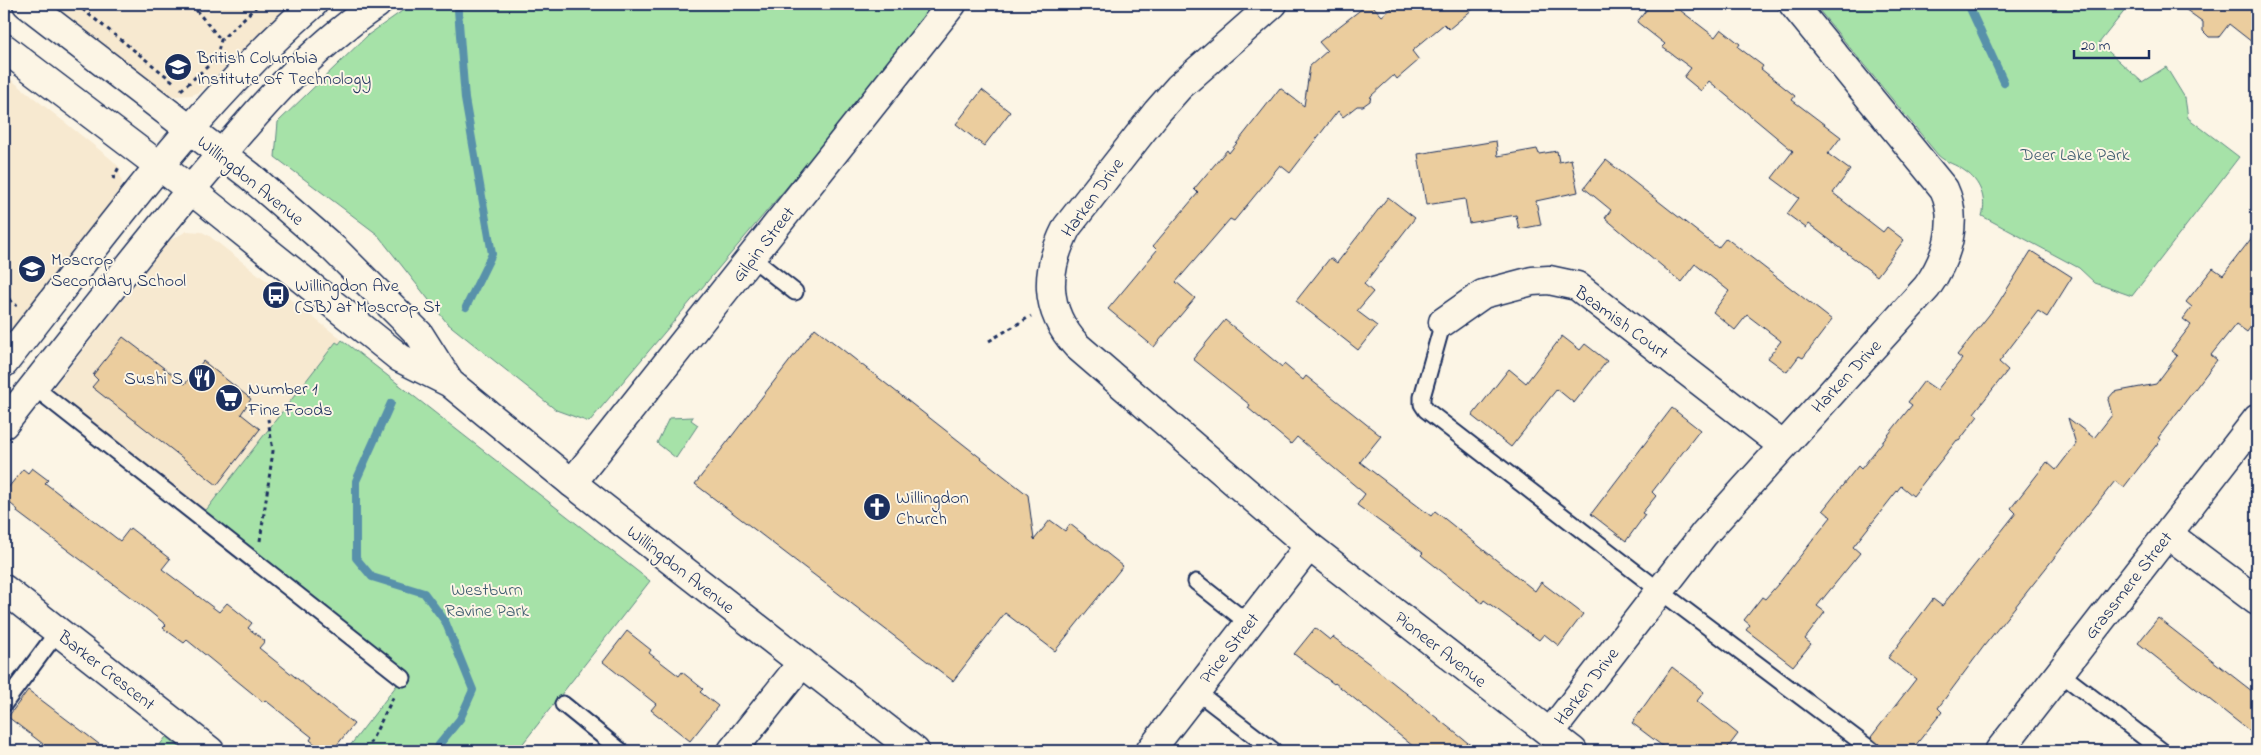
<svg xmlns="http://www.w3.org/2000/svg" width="2261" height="755" viewBox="0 0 2261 755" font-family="'Indie Flower',sans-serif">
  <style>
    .built { fill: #f7e9d0 }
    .green { fill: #a6e2a8; stroke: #608883 }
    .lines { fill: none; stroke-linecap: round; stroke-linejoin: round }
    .stream { stroke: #5991aa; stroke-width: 8 }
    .building { fill: #ebcd9e; stroke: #1b2f5e }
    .lane-casing { stroke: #1b2f5e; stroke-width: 19 }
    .street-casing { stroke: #1b2f5e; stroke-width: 31 }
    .secondary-casing { stroke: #1b2f5e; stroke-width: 31 }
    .path { stroke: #1b2f5e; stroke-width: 3; stroke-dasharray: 4 4; stroke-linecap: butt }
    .lane { stroke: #fcf5e5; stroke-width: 15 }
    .street { stroke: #fcf5e5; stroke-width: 28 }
    .secondary { stroke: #fcf5e5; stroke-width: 28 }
    .labels { text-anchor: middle; stroke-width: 4; stroke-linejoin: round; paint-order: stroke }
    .poi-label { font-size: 18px; fill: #1b2f5e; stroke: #fcf5e5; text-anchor: start }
    .park-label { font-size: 18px; fill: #3e5c70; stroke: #fcf5e5 }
    .street-label { font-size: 18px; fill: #1b2f5e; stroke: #fcf5e5 }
  </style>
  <rect width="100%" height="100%" fill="#fcf5e5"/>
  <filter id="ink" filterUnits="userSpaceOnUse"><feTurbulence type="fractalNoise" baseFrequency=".02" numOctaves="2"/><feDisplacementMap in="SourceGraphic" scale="10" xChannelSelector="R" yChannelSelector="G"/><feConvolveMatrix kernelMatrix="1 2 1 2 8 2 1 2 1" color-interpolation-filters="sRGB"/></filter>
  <g filter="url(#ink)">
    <path class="built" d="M 49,4 L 291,4 L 201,91 L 192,95 L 175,96 L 164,93 Z
      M 4,74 L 111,159 L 119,167 L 122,183 L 117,197 L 4,342 Z
      M 187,231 L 202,232 L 208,235 L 342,340 L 200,518 L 47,396 L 169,241 Z"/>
    <path class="green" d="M 412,4 L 936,4 L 808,162 L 589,422 L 556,410 L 447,323 L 377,234 L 275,157 L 278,122 L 368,35 Z
      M 1814,4 L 2130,4 L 2099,43 L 2142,82 L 2166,67 L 2185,98 L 2188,118 L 2239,157 L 2132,296 L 2095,283 L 2079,268 L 1982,216 C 1987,199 1980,181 1965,171 C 1956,164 1946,163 1938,155 Z
      M 342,340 L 650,581 L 517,751 L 346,751 L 403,677 L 200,518 L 336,342 L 339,344 Z
      M 693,417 L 691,420 L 698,425 L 676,458 L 657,443 L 669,418 Z
      M 166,737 L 185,751 L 155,751 Z"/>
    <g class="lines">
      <path class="stream" d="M 1968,4 L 2004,82
        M 458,10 L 465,99 L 492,254 L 466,307
        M 391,403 L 356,481 L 356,558 L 372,577 L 424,593 L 445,621 L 473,690 L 460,719 L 434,751"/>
    </g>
    <path class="building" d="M 1368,4 L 1371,4 L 1382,16 L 1397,4 L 1479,4 L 1449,29 L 1444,24 L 1412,51 L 1419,60 L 1397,79 L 1394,75 L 1371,96 L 1370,101 L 1363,106 L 1357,106 L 1343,117 L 1338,111 L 1290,173 L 1280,165 L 1234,221 L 1230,219 L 1176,282 L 1195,298 L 1154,347 L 1108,309 L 1157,250 L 1153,246 L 1198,193 L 1194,189 L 1227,150 L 1229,153 L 1280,88 L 1304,106 L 1310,66 L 1327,51 L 1319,42 Z
      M 1651,4 L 1672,4 L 1715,37 L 1721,29 L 1740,44 L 1738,47 L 1763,66 L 1761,69 L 1795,96 L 1792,100 L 1841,137 L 1828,154 L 1850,170 L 1833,193 L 1883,232 L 1887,227 L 1904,240 L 1877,276 L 1809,224 L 1806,228 L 1787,214 L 1799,198 L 1772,178 L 1793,151 L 1709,81 L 1701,91 L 1684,77 L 1691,68 L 1662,47 L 1665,44 L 1637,22 Z
      M 2178,4 L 2257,4 L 2257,46 L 2229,24 L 2219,37 L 2209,37 L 2203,31 L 2203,22 Z
      M 982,90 L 1010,112 L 984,146 L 956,124 Z
      M 1496,141 L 1498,156 L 1537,149 L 1539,154 L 1557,151 L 1559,162 L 1571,159 L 1578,192 L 1536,201 L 1541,225 L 1519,229 L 1516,215 L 1469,223 L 1465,199 L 1426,205 L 1418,154 Z
      M 1606,160 L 1718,248 L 1726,238 L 1832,320 L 1803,358 L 1799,356 L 1787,372 L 1768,358 L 1781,341 L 1747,315 L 1735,330 L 1713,312 L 1729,291 L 1695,264 L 1681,282 L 1605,218 L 1611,210 L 1584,188 Z
      M 1388,197 L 1415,218 L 1364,284 L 1373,292 L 1357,311 L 1377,326 L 1358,350 L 1296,301 L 1330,258 L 1337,263 Z
      M 2257,231 L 2257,318 L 2247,332 L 2236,324 L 2211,355 L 2217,360 L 2173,418 L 2158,438 L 2161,439 L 2124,487 L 2115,481 L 1984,646 L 1938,708 L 1942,712 L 1911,751 L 1886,751 L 1871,737 L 1916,679 L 1888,658 L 1933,599 L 1942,606 L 2016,513 L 2011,508 L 2047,462 L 2056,470 L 2076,444 L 2068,418 L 2094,438 L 2112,415 L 2108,399 L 2114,392 L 2156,384 L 2177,356 L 2171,351 L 2191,325 L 2183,319 L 2192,307 L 2186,302 L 2213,268 L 2223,275 Z
      M 2031,251 L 2072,277 L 2047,317 L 2038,311 L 1999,362 L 2008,370 L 1974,413 L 1978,416 L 1959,441 L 1957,440 L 1913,496 L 1901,486 L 1853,547 L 1860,553 L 1817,606 L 1825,612 L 1805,639 L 1811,644 L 1793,666 L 1746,630 L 1750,625 L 1744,620 L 1762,597 L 1765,599 L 1779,583 L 1831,517 L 1823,510 L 1858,466 L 1861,469 L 1912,405 L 1908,402 L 1924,381 L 1937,390 L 1962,359 L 1957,355 L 1997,305 Z
      M 1225,320 L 1282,367 L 1284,364 L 1303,380 L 1306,376 L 1381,436 L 1360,462 L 1431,516 L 1435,511 L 1535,591 L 1541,582 L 1583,614 L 1559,646 L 1544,634 L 1539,640 L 1484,600 L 1482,603 L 1421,555 L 1423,553 L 1357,505 L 1365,494 L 1297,437 L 1291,444 L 1248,408 L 1250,405 L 1193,359 Z
      M 815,328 L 1028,495 L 1034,540 L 1050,520 L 1065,531 L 1070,524 L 1123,566 L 1055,651 L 1005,613 L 953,681 L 695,484 Z
      M 1562,336 L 1580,350 L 1585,344 L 1607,361 L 1574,403 L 1557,389 L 1511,447 L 1472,416 L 1509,369 L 1526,383 Z
      M 123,337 L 185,384 L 203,361 L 251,399 L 241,414 L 260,429 L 217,485 L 92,387 L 98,380 L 93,375 Z
      M 1672,408 L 1700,430 L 1652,492 L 1656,496 L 1642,513 L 1645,515 L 1626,541 L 1591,514 Z
      M 32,468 L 48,480 L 45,483 L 120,541 L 130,528 L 170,559 L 162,569 L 219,612 L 227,603 L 252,623 L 248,628 L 265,641 L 259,648 L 354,724 L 332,751 L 323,751 L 310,740 L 312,737 L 293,722 L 265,700 L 263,702 L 187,640 L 184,643 L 163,628 L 166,625 L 149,611 L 17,512 L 18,510 L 4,498 L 4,493 L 23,469 L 28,473 Z
      M 2158,618 L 2257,695 L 2257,737 L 2138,643 Z
      M 1315,628 L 1330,640 L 1333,637 L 1371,665 L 1478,751 L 1419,751 L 1335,683 L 1334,684 L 1294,654 Z
      M 627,631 L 651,650 L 649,653 L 679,676 L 682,672 L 703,689 L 700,692 L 718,706 L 690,741 L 651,710 L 656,704 L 603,662 Z
      M 1672,667 L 1704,692 L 1697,701 L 1738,734 L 1725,751 L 1669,751 L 1632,723 Z
      M 28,690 L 82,731 L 108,751 L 52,751 L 8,717 Z"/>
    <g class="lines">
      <g class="lane-casing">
        <path id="lane" d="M 752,258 L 795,292
          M 1443,322 L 1422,397 L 1422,404 L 1426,410 L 1660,591 L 1873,751
          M 34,387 L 403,678
          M 1196,582 L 1248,623
          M 2060,673 L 2162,751
          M 1196,691 L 1274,751
          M 4,704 L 58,631
          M 563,704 L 621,751"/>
      </g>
      <g class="street-casing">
        <path id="street" d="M 1273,4 L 1179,87 L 1157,112 L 1067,227 C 1045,270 1043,309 1077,346 L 1309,546 L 1573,751
          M 1443,322 L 1483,294 L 1532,281 L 1549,280 L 1577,286 L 1782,445
          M 572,483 L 952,4
          M 2168,534 L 2257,601
          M 4,589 L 210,751
          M 1550,733 L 1704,534 L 1927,287 C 1947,259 1959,221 1944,189 L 1793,4
          M 732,751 L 802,663
          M 1150,751 L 1309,546
          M 1999,751 L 2257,419"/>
      </g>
      <g class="secondary-casing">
        <path id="secondary" d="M 27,4 L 249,175 L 334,249 L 419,334 L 450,383
          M 4,48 L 191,190 L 400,358 L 450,383 L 572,483 L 915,751
          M 4,363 C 102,239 194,109 313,4
          M 4,424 C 69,342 133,259 200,179 C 253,116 309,49 377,4"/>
      </g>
      <path class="path" d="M 76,4 L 175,83
        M 191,4 L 221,40
        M 181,90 L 216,59 L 221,40 L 259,4
        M 113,179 L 119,167
        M 4,301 L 7,297 L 17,306
        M 989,341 L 1031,316
        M 260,541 L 273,451 L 268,419
        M 366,751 L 394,696"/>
      <use href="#lane" class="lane"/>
      <use href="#street" class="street"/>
      <use href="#secondary" class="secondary"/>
    </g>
  </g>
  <defs>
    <g id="university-disc" transform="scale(1.4375)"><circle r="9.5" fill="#1b2f5e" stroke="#fcf5e5"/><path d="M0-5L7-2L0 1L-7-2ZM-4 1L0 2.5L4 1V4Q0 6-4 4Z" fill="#fff"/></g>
    <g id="school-disc" transform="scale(1.4375)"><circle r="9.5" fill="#1b2f5e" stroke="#fcf5e5"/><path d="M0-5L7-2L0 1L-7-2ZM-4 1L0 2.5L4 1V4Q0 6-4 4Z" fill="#fff"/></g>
    <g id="bus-disc" transform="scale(1.4375)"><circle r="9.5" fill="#1b2f5e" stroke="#fcf5e5"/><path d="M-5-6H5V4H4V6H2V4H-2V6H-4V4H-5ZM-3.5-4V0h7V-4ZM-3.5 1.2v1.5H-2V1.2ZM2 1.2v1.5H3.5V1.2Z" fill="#fff"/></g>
    <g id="restaurant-disc" transform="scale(1.4375)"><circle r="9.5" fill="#1b2f5e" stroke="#fcf5e5"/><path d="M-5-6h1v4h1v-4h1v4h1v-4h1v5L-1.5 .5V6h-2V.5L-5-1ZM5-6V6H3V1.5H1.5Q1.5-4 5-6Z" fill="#fff"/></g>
    <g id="supermarket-disc" transform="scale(1.4375)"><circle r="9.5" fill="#1b2f5e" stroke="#fcf5e5"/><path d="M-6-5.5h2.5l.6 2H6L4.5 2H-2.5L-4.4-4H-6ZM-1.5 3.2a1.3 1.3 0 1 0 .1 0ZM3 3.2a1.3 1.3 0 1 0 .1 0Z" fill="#fff"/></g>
    <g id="church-disc" transform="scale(1.4375)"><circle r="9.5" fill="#1b2f5e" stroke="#fcf5e5"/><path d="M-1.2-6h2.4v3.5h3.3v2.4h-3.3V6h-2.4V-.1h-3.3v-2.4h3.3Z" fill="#fff"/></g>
  </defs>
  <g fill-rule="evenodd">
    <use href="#university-disc" x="178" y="67"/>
    <use href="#school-disc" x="32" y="269"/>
    <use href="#bus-disc" x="276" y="295"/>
    <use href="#restaurant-disc" x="202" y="378"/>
    <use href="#supermarket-disc" x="229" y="398"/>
    <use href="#church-disc" x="877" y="507"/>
  </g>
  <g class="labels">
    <g class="poi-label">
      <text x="197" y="63">British Columbia<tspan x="197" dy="21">Institute Of Technology</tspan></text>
      <text x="51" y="265">Moscrop<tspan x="51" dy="21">Secondary School</tspan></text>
      <text x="295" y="291">Willingdon Ave<tspan x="295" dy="21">(SB) at Moscrop St</tspan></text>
      <text x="183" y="384" text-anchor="end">Sushi S</text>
      <text x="248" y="394">Number 1<tspan x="248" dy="21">Fine Foods</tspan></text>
      <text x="896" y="503">Willingdon<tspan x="896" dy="21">Church</tspan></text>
    </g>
    <g class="park-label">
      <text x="2075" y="160">Deer Lake Park</text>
      <text x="487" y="595">Westburn<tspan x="487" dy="21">Ravine Park</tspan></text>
    </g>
    <g class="street-label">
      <text transform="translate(251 180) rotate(39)" y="6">Willingdon Avenue</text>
      <text transform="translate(1092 197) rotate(-54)" y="6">Harken Drive</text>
      <text transform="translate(763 244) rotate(-52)" y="6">Gilpin Street</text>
      <text transform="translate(1622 322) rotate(36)" y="6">Beamish Court</text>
      <text transform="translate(1846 376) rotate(-47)" y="6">Harken Drive</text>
      <text transform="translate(681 569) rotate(38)" y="6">Willingdon Avenue</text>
      <text transform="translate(2128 585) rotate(-52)" y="6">Grassmere Street</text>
      <text transform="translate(1229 648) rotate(-52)" y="6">Price Street</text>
      <text transform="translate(1441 649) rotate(38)" y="6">Pioneer Avenue</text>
      <text transform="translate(107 670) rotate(38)" y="6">Barker Crescent</text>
      <text transform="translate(1586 686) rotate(-52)" y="6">Harken Drive</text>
    </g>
  </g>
  <rect width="2261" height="755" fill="none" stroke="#fcf5e5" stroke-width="20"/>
  <rect x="10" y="10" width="2241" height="735" fill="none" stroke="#1b2f5e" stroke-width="2" filter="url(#ink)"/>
  <path d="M2074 50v8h75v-8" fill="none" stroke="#1b2f5e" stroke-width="2.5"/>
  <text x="2081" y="50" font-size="15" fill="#1b2f5e" stroke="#fcf5e5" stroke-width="4" paint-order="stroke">20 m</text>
</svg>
